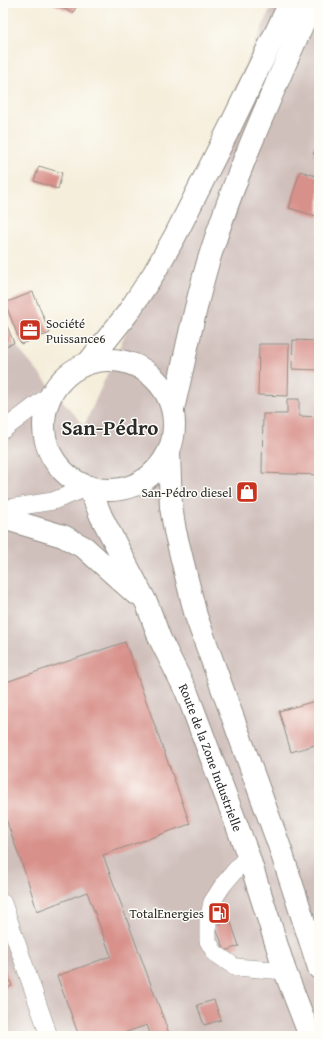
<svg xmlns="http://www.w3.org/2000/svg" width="322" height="1039" viewBox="0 0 322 1039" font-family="'Gentium Book Plus',serif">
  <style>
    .industrial { fill: #d0c0bc }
    .building { fill: #d8908a }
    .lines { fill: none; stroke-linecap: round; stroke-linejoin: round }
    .minor-casing { stroke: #908c83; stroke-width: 18 }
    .major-casing { stroke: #908c83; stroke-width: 24 }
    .minor { stroke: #fff; stroke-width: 17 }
    .major { stroke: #fff; stroke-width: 22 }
    .labels { text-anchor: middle; stroke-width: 3; stroke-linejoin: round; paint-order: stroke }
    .poi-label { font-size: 13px; fill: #2b2b2b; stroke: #fdfcf7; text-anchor: end }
    .street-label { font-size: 13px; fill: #2b2b2b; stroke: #fdfcf7 }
    .town-label { font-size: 21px; font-weight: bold; fill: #2b2b2b; stroke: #fdfcf7 }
  </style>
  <rect width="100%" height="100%" fill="#fdfcf7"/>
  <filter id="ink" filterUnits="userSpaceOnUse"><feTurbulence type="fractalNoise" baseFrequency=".025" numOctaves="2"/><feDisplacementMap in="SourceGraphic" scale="8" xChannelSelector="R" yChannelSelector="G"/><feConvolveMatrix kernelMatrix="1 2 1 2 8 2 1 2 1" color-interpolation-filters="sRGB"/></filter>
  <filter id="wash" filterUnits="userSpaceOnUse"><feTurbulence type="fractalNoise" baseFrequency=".012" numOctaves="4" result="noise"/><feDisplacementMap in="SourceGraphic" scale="16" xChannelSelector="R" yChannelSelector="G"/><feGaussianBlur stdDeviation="0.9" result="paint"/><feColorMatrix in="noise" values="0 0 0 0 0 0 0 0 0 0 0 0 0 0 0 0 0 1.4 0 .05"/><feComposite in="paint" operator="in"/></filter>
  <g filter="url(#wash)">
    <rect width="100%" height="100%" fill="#f5eedb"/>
    <path class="industrial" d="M 273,3 L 319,3 L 319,1036 L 3,1036 L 3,331 L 84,426 Z"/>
    <g id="blocks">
      <path class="building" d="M 51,3 L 78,3 L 73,13 Z
        M 319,142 L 319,156 L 313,154 Z
        M 39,166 L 62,173 L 58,189 L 34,181 Z
        M 300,171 L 319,177 L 319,217 L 289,208 Z
        M 33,292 L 50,333 L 21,344 L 5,303 Z
        M 3,316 L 14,343 L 3,347 Z
        M 293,340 L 319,341 L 319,370 L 292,369 Z
        M 259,344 L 289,344 L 288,396 L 258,395 Z
        M 287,399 L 299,399 L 299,416 L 319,417 L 319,475 L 262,473 L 263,414 L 287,414 Z
        M 125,642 L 190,824 L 103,855 L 170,1036 L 151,1036 L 147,1025 L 115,1036 L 79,1036 L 57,976 L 111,956 L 87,892 L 37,911 L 28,881 L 3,811 L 3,683 Z
        M 319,700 L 319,744 L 291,752 L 279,711 Z
        M 230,920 L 239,946 L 225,951 L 215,926 Z
        M 6,969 L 12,986 L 6,988 L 3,978 L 3,971 Z
        M 214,1000 L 221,1020 L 204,1025 L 197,1005 Z"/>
    </g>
  </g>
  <g filter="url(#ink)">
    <use href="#blocks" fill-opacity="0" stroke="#908c83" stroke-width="1"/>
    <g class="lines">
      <g class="minor-casing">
        <path id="minor" d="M 3,430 L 52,393
          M 3,509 L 53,501 L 89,487
          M 248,855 L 223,885 L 212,902 L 208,921 L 208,941 L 215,953 L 235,967 L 285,971
          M 3,903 L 49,1036"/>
      </g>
      <g class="major-casing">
        <g id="major">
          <circle cx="109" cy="425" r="65"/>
          <path d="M 88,363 L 127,314 L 154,273 L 175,236 L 231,125 L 290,3"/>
          <path d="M 173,409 C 185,359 194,308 209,259 C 236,171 275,87 312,3"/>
          <path d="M 169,452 L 171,507 L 175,531 L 196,616 L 280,848 L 319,968"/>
          <path id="s1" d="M 89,487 L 101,516 L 147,604 L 160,639 L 187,693 L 248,855 L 285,971 L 310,1036"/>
          <path d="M 3,518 L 63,536 L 85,548 L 135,593"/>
        </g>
      </g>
      <use href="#minor" class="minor"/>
      <use href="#major" class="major"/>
    </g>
  </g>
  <defs>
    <g id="office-square" transform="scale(1.15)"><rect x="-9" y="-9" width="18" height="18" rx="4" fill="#c8321e" stroke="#fdfcf7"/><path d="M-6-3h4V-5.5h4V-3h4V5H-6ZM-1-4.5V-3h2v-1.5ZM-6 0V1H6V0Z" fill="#fff"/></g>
    <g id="shop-square" transform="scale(1.15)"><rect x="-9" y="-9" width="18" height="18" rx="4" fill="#c8321e" stroke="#fdfcf7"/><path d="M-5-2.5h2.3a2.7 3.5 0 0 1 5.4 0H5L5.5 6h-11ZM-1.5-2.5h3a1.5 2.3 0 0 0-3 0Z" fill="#fff"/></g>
    <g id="fuel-square" transform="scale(1.15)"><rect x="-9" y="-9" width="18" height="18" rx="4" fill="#c8321e" stroke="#fdfcf7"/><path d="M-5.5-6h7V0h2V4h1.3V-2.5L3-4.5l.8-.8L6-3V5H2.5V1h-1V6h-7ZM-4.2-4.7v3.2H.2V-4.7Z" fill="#fff"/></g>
  </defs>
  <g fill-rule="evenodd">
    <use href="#office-square" x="30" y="330"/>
    <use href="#shop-square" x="247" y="492"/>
    <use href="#fuel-square" x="219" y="913"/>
  </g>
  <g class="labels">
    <g class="poi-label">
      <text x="46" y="328" text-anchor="start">Société<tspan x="46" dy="15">Puissance6</tspan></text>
      <text x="232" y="497">San-Pédro diesel</text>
      <text x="204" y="918">TotalEnergies</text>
    </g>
    <g class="street-label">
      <text dy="5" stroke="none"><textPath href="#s1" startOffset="297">Route de la Zone Industrielle</textPath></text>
    </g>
    <g class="town-label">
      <text x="110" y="435">San-Pédro</text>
    </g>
  </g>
  <rect width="322" height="1039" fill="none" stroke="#fdfcf7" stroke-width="16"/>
</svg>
